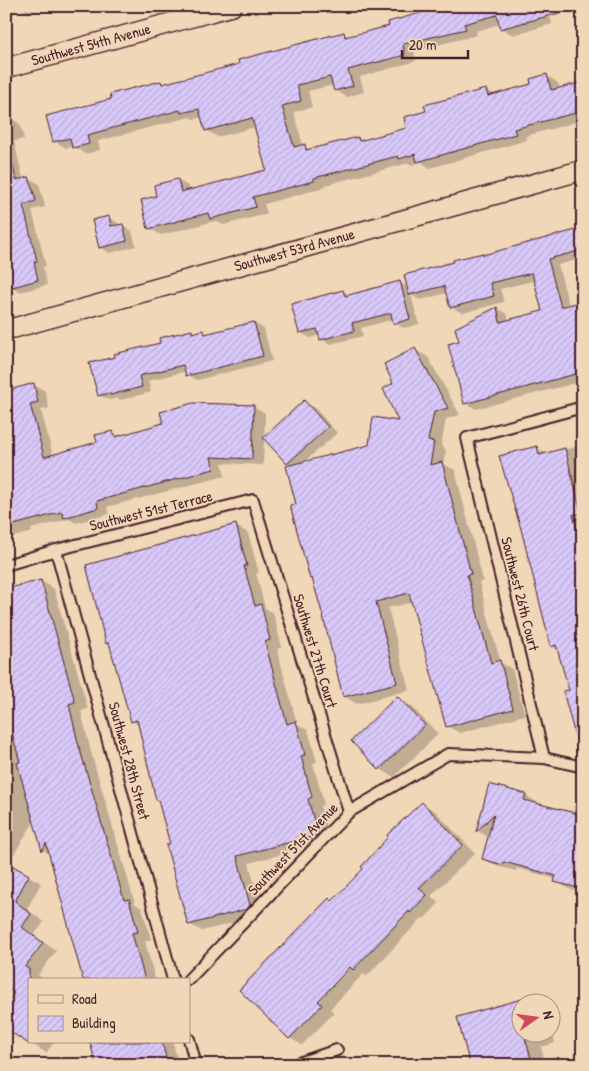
<svg xmlns="http://www.w3.org/2000/svg" width="589" height="1071" viewBox="0 0 589 1071" font-family="'Patrick Hand',sans-serif">
  <style>
    .shadow { fill: #0003 }
    .building { fill: url(#building-hatch); stroke: #4a1f2b }
    .lines { fill: none; stroke-linecap: round; stroke-linejoin: round }
    .lane-casing { stroke: #4a1f2b; stroke-width: 14 }
    .street-casing { stroke: #4a1f2b; stroke-width: 22 }
    .lane { stroke: #efd7b7; stroke-width: 10 }
    .street { stroke: #efd7b7; stroke-width: 19 }
    .labels { text-anchor: middle; stroke-width: 4; stroke-linejoin: round; paint-order: stroke }
    .street-label { font-size: 15px; fill: #4a1f2b; stroke: #efd7b7 }
  </style>
  <defs>
    <pattern id="building-hatch" width="6" height="6" patternUnits="userSpaceOnUse" patternTransform="scale(1.25)"><rect width="6" height="6" fill="#d8c9fa"/><path d="M-1 1l2-2M0 6l6-6M5 7l2-2" fill="none" stroke="#bbacd6"/></pattern>
  </defs>
  <rect width="100%" height="100%" fill="#efd7b7"/>
  <filter id="ink" filterUnits="userSpaceOnUse"><feTurbulence type="fractalNoise" baseFrequency=".02" numOctaves="2"/><feDisplacementMap in="SourceGraphic" scale="10" xChannelSelector="R" yChannelSelector="G"/><feConvolveMatrix kernelMatrix="1 2 1 2 8 2 1 2 1" color-interpolation-filters="sRGB"/></filter>
  <g filter="url(#ink)">
    <path class="shadow" d="M 18,6 L 54,6 L 28,13 Z
      M 445,6 L 583,6 L 583,13 L 581,7 L 550,16 L 552,24 L 513,35 L 501,28 L 500,24 L 476,31 L 477,35 L 414,51 L 416,61 L 360,77 L 364,92 L 347,97 L 335,90 L 333,85 L 308,91 L 312,107 L 294,112 L 303,146 L 312,150 L 357,138 L 363,141 L 408,129 L 427,112 L 486,90 L 495,95 L 533,85 L 547,76 L 558,83 L 560,89 L 583,83 L 583,120 L 526,136 L 527,140 L 430,168 L 421,162 L 412,165 L 409,163 L 325,185 L 326,187 L 264,204 L 267,214 L 223,225 L 215,221 L 161,235 L 149,228 L 158,197 L 178,180 L 189,187 L 191,191 L 268,171 L 255,127 L 218,137 L 206,130 L 203,117 L 194,119 L 190,117 L 98,141 L 100,150 L 85,154 L 73,146 L 66,148 L 54,141 L 113,100 L 161,82 L 165,85 L 241,65 L 344,34 L 350,37 L 391,27 Z
      M 11,118 L 20,124 L 24,139 L 14,141 L 23,179 L 29,178 L 39,184 L 45,207 L 32,210 L 46,266 L 43,267 L 47,285 L 20,292 L 10,287 L 6,271 L 6,120 Z
      M 108,217 L 118,223 L 119,226 L 122,225 L 132,231 L 136,246 L 110,253 L 100,247 Z
      M 583,229 L 583,258 L 558,265 L 569,306 L 583,302 L 583,381 L 476,409 L 466,403 L 460,342 L 497,308 L 507,314 L 509,321 L 544,312 L 536,280 L 500,289 L 504,302 L 462,313 L 451,307 L 447,293 L 420,300 L 411,295 L 419,324 L 404,328 L 394,323 L 394,319 L 361,328 L 363,336 L 330,344 L 321,339 L 320,335 L 310,338 L 300,332 L 343,291 L 350,295 L 399,282 L 408,287 L 482,254 L 485,255 Z
      M 254,323 L 264,329 L 272,361 L 197,380 L 187,375 L 186,371 L 148,381 L 151,392 L 121,400 L 117,398 L 109,400 L 99,395 L 161,344 L 191,332 L 195,334 L 203,331 L 209,335 Z
      M 415,350 L 428,357 L 460,415 L 446,419 L 441,446 L 446,450 L 443,464 L 455,470 L 483,581 L 479,582 L 491,628 L 501,663 L 512,669 L 525,715 L 460,733 L 447,726 L 413,602 L 388,608 L 409,690 L 357,704 L 344,696 L 298,505 L 292,466 L 288,463 L 304,402 L 314,407 L 337,433 L 303,463 L 370,446 L 400,423 L 395,384 Z
      M 34,385 L 45,391 L 49,408 L 41,410 L 53,456 L 98,443 L 113,432 L 121,437 L 254,407 L 265,413 L 263,465 L 222,463 L 225,476 L 107,507 L 109,514 L 76,523 L 69,519 L 31,529 L 32,532 L 6,539 L 6,467 Z
      M 583,445 L 583,730 L 559,650 L 552,646 L 536,448 L 548,454 Z
      M 236,526 L 248,533 L 259,573 L 256,573 L 265,608 L 273,613 L 282,647 L 277,649 L 297,724 L 308,730 L 317,762 L 313,763 L 324,804 L 320,806 L 330,841 L 249,863 L 262,913 L 259,916 L 202,931 L 189,924 L 172,845 L 160,801 L 157,800 L 139,725 L 132,721 L 111,645 L 107,643 Z
      M 41,581 L 54,589 L 88,709 L 81,711 L 91,752 L 135,904 L 142,908 L 151,939 L 145,941 L 155,980 L 83,980 L 50,854 L 43,850 L 35,820 L 8,864 L 41,883 L 27,909 L 44,922 L 34,935 L 56,951 L 38,975 L 44,980 L 29,980 L 29,1042 L 54,1042 L 46,1053 L 34,1045 L 6,1027 L 16,993 L 6,985 L 6,590 Z
      M 397,698 L 411,706 L 438,734 L 394,777 L 380,769 L 353,741 Z
      M 490,786 L 525,795 L 538,803 L 538,805 L 572,814 L 575,805 L 583,807 L 583,892 L 569,889 L 556,881 L 556,879 L 517,868 L 516,871 L 497,866 L 484,859 L 489,838 L 478,831 Z
      M 422,804 L 435,811 L 475,853 L 431,896 L 439,903 L 424,919 L 422,918 L 367,976 L 363,974 L 330,1009 L 334,1013 L 302,1045 L 290,1038 L 333,902 L 365,869 Z
      M 529,998 L 538,1004 L 522,1004 L 522,1034 L 552,1034 L 552,1030 L 555,1043 L 541,1047 L 546,1065 L 472,1065 L 459,1017 Z
      M 583,999 L 583,1013 L 579,1000 Z
      M 92,1042 L 173,1042 L 178,1065 L 98,1065 Z"/>
    <path class="building" d="M 439,6 L 562,6 L 563,12 L 500,29 L 497,15 L 464,24 L 466,29 L 403,44 L 405,55 L 348,70 L 353,86 L 334,91 L 330,77 L 297,85 L 301,101 L 282,106 L 294,147 L 305,144 L 306,150 L 358,137 L 359,141 L 392,132 L 406,128 L 404,117 L 426,111 L 424,105 L 486,89 L 488,96 L 531,84 L 530,79 L 547,74 L 551,90 L 583,82 L 583,111 L 514,129 L 516,134 L 417,162 L 415,154 L 399,159 L 398,156 L 314,178 L 314,181 L 253,197 L 256,207 L 210,219 L 208,213 L 148,229 L 141,200 L 156,196 L 154,185 L 178,179 L 181,192 L 266,170 L 252,118 L 205,131 L 199,109 L 181,113 L 180,110 L 87,135 L 89,144 L 72,148 L 70,138 L 53,142 L 46,116 L 111,99 L 110,94 L 161,81 L 162,84 L 239,64 L 238,60 L 344,32 L 345,37 L 389,26 L 388,22 L 424,12 L 424,10 Z
      M 13,165 L 16,180 L 29,177 L 36,201 L 23,205 L 37,261 L 34,262 L 38,280 L 9,288 L 6,276 L 6,166 Z
      M 109,216 L 111,226 L 123,224 L 127,241 L 99,248 L 92,220 Z
      M 583,228 L 583,250 L 548,259 L 561,307 L 583,301 L 583,372 L 464,404 L 448,344 L 459,341 L 455,328 L 497,307 L 500,322 L 542,311 L 532,273 L 490,283 L 494,296 L 450,308 L 444,286 L 409,295 L 404,275 L 453,262 L 453,260 L 483,253 L 483,255 Z
      M 400,281 L 410,319 L 393,324 L 391,313 L 352,323 L 354,331 L 320,340 L 317,329 L 299,333 L 291,304 L 343,290 L 345,296 Z
      M 254,322 L 263,356 L 186,376 L 183,365 L 139,376 L 142,387 L 110,395 L 109,393 L 98,396 L 89,363 L 115,357 L 114,354 L 160,343 L 159,338 L 192,330 L 192,333 L 203,330 L 205,334 Z
      M 415,348 L 448,408 L 434,412 L 428,441 L 434,442 L 430,465 L 442,462 L 471,574 L 467,575 L 491,663 L 500,660 L 513,709 L 446,727 L 409,593 L 376,602 L 397,683 L 343,697 L 323,616 L 312,578 L 310,579 L 290,505 L 296,504 L 286,466 L 369,445 L 373,417 L 398,421 L 383,389 L 393,383 L 384,364 Z
      M 34,383 L 38,402 L 30,404 L 44,457 L 97,442 L 95,435 L 113,431 L 115,437 L 163,423 L 160,412 L 193,403 L 254,405 L 252,459 L 211,457 L 214,469 L 97,501 L 98,508 L 64,518 L 62,512 L 6,527 L 6,391 Z
      M 304,400 L 328,427 L 287,464 L 263,438 Z
      M 537,446 L 539,455 L 565,448 L 581,513 L 573,515 L 583,551 L 583,742 L 577,743 L 563,691 L 569,690 L 556,645 L 551,647 L 521,529 L 499,456 Z
      M 236,524 L 247,566 L 244,566 L 255,606 L 261,604 L 270,640 L 265,642 L 287,724 L 296,721 L 305,755 L 301,756 L 312,797 L 308,799 L 318,835 L 237,856 L 250,905 L 247,909 L 188,925 L 166,845 L 170,844 L 158,800 L 156,800 L 137,720 L 131,722 L 109,643 L 106,644 L 86,565 Z
      M 41,580 L 75,702 L 69,704 L 78,743 L 124,900 L 129,899 L 138,932 L 132,933 L 145,980 L 83,980 L 46,843 L 42,851 L 17,763 L 20,762 L 6,711 L 6,589 Z
      M 397,696 L 425,725 L 379,770 L 351,741 Z
      M 489,784 L 526,794 L 524,800 L 583,815 L 583,889 L 554,882 L 556,876 L 504,862 L 503,865 L 482,859 L 494,814 L 476,832 Z
      M 422,802 L 463,845 L 419,888 L 427,895 L 410,913 L 409,911 L 353,970 L 350,967 L 318,1001 L 322,1005 L 289,1039 L 239,990 L 329,898 L 332,901 L 363,869 L 361,867 L 388,837 L 387,835 Z
      M 6,862 L 29,875 L 15,901 L 31,914 L 22,927 L 43,943 L 25,967 L 29,969 L 29,1044 L 6,1029 L 6,1005 L 14,993 L 9,989 L 6,993 Z
      M 529,997 L 531,1004 L 522,1004 L 522,1034 L 539,1034 L 525,1038 L 533,1065 L 470,1065 L 457,1017 Z
      M 90,1042 L 162,1042 L 168,1065 L 96,1065 Z"/>
    <g class="lines">
      <g class="lane-casing">
        <path id="lane" d="M 56,550 L 173,980
          M 6,565 L 56,550 L 253,500 L 349,812
          M 544,758 L 467,438 L 583,407
          M 188,980 L 349,812 L 448,754 L 544,758 L 583,767
          M 189,1039 L 196,1065
          M 293,1065 L 337,1050"/>
      </g>
      <g class="street-casing">
        <g id="street">
          <path id="s1" d="M 6,68 L 232,6"/>
          <path id="s2" d="M 6,327 L 14,328 L 583,170"/>
        </g>
      </g>
      <use href="#lane" class="lane"/>
      <use href="#street" class="street"/>
    </g>
  </g>
  <g class="labels">
    <g class="street-label">
      <text dy="5" stroke="none"><textPath href="#s1" startOffset="88">Southwest 54th Avenue</textPath></text>
      <text dy="5" stroke="none"><textPath href="#s2" startOffset="299">Southwest 53rd Avenue</textPath></text>
      <text transform="translate(151 511) rotate(-14)" y="5">Southwest 51st Terrace</text>
      <text transform="translate(520 594) rotate(76)" y="5">Southwest 26th Court</text>
      <text transform="translate(315 651) rotate(73)" y="5">Southwest 27th Court</text>
      <text transform="translate(129 761) rotate(75)" y="5">Southwest 28th Street</text>
      <text transform="translate(293 849) rotate(-46)" y="5">Southwest 51st Avenue</text>
    </g>
  </g>
  <rect width="589" height="1071" fill="none" stroke="#efd7b7" stroke-width="25"/>
  <rect x="12" y="12" width="564" height="1046" fill="none" stroke="#4a1f2b" stroke-width="2" filter="url(#ink)"/>
  <rect x="28" y="978" width="162" height="65" fill="#efd7b7" stroke="#ad8d7f"/>
  <rect x="38" y="995" width="25" height="8" fill="#efd7b7" stroke="#ad8d7f"/>
  <text x="72" y="1004" font-size="15" fill="#4a1f2b">Road</text>
  <rect x="38" y="1016" width="25" height="15" fill="url(#building-hatch)" stroke="#ad8d7f"/>
  <text x="72" y="1028" font-size="15" fill="#4a1f2b">Building</text>
  <g transform="translate(536 1018) rotate(76)"><circle r="24" fill="#efd7b7" stroke="#ad8d7f"/>
  <path d="M0-4L9 19L0 12L-9 19Z" fill="#d1495b"/>
  <text y="-8" font-size="14" font-weight="bold" text-anchor="middle" fill="#4a1f2b">N</text>
  </g>
  <path d="M402 50v8h66v-8" fill="none" stroke="#4a1f2b" stroke-width="2.5"/>
  <text x="409" y="50" font-size="15" fill="#4a1f2b" stroke="#efd7b7" stroke-width="4" paint-order="stroke">20 m</text>
</svg>
